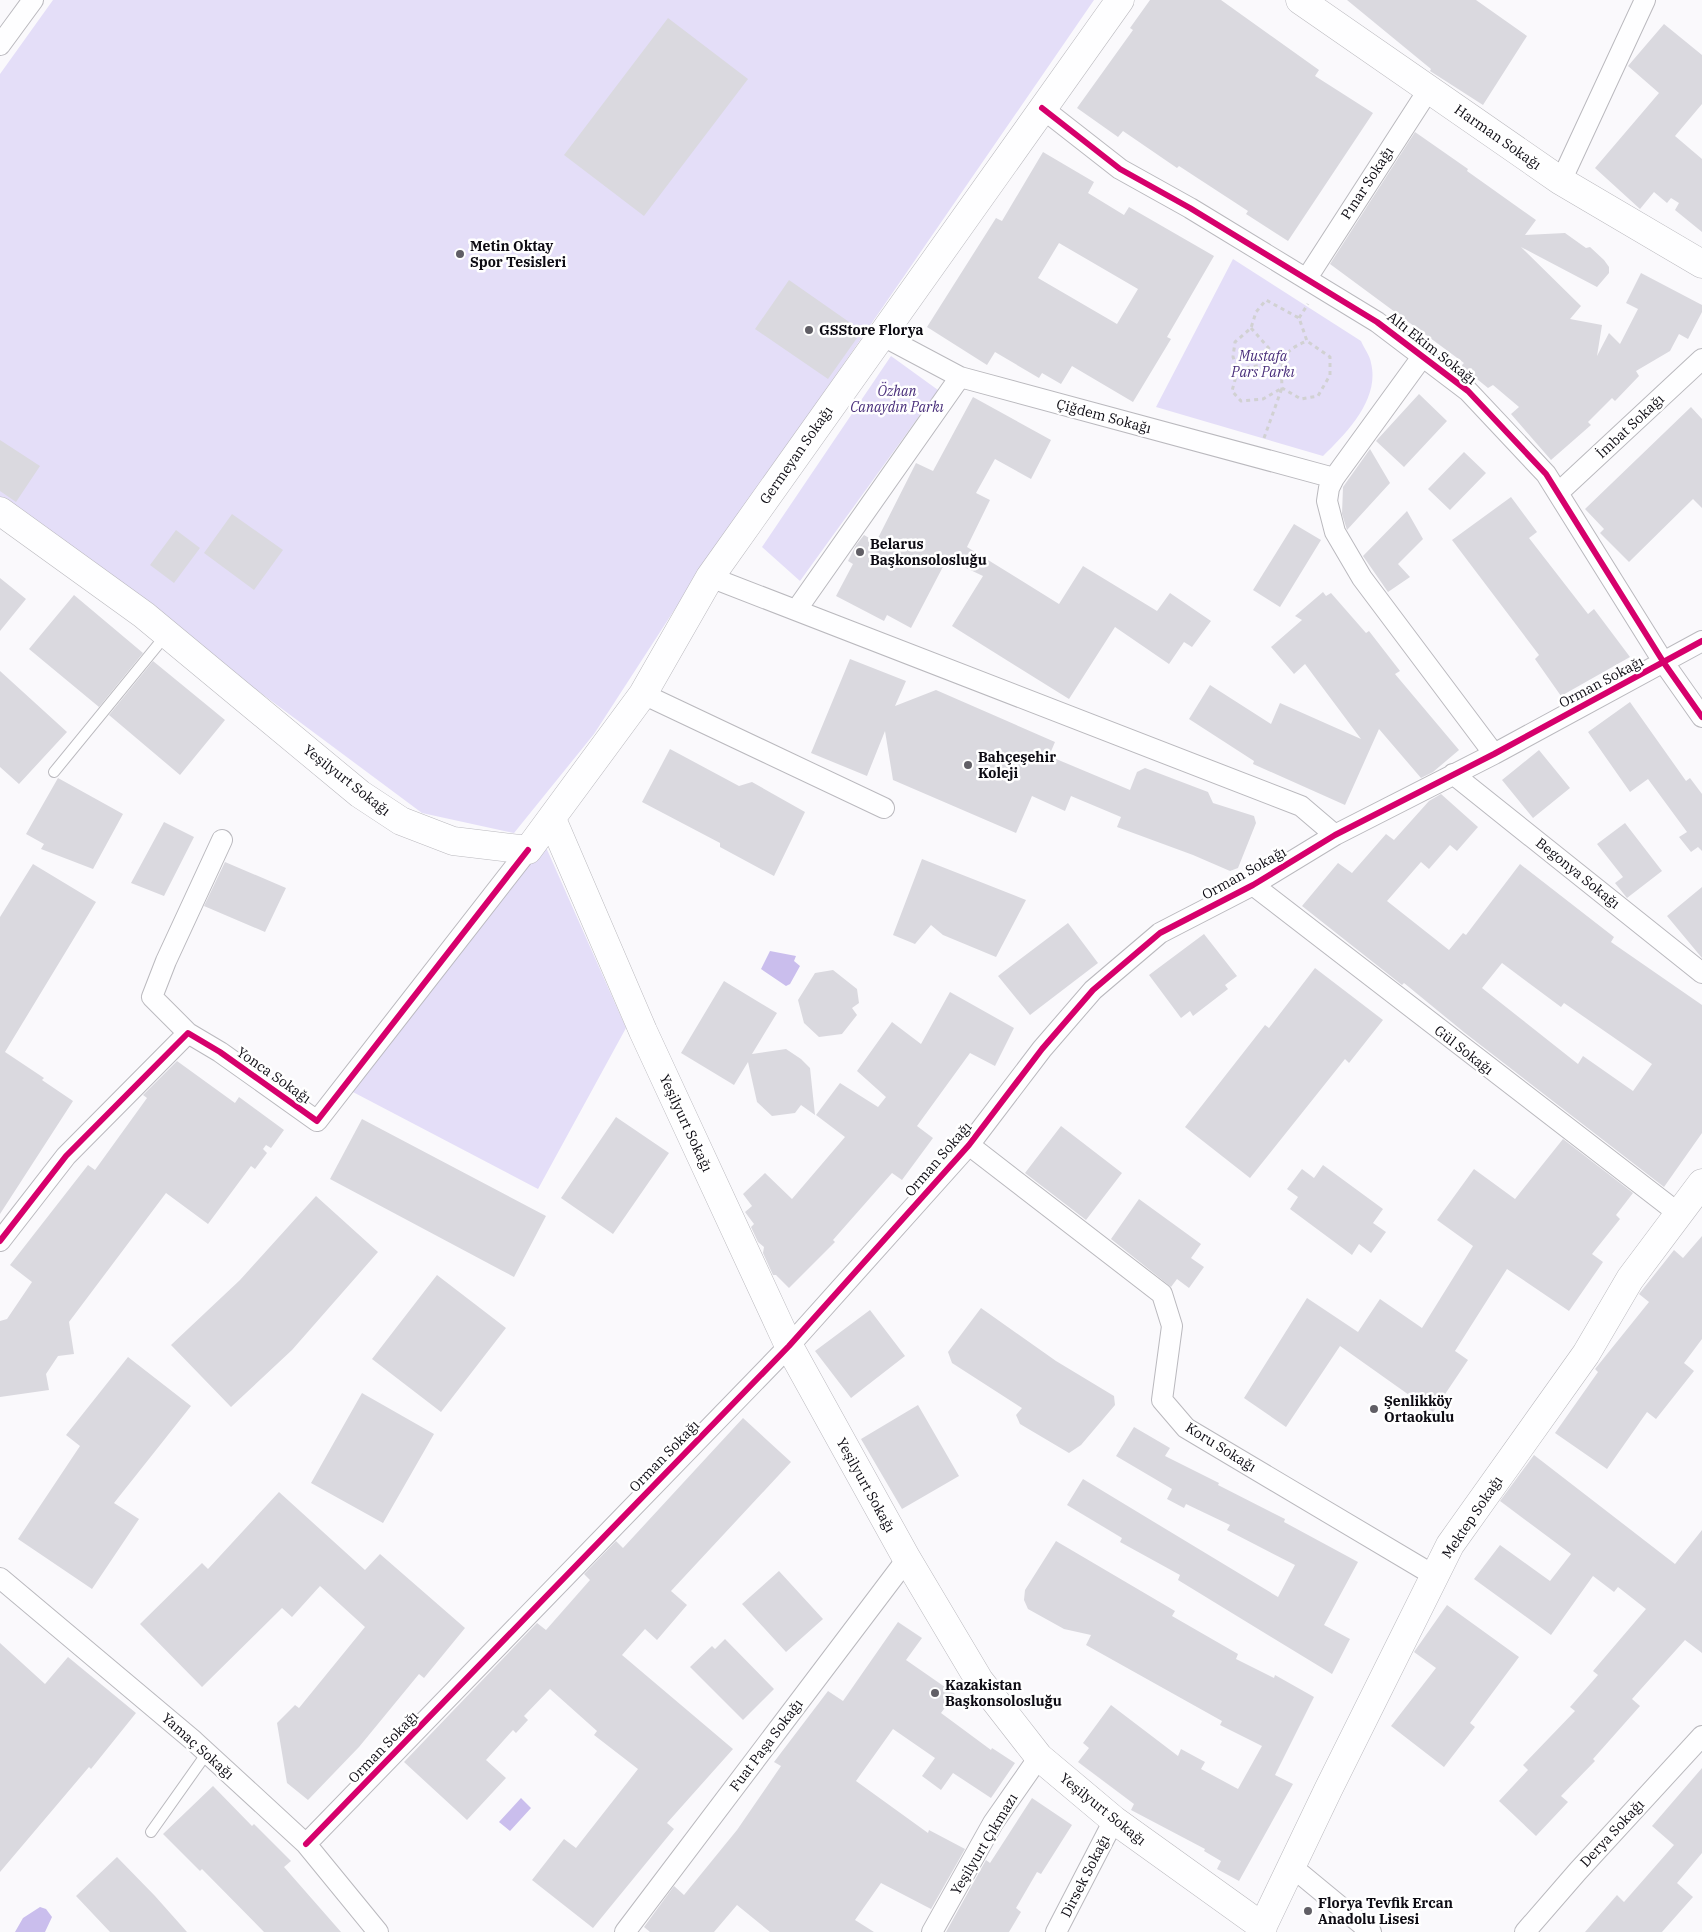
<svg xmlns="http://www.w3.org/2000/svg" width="1702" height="1932" viewBox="0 0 1702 1932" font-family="'IBM Plex Serif',serif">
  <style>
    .green { fill: #e4def8 }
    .water { fill: #cabeed }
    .building { fill: #dad9df; fill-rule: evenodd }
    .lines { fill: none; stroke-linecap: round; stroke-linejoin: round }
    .service-casing { stroke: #bab9be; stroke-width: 12 }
    .minor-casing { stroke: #bab9be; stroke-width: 22 }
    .secondary-casing { stroke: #bab9be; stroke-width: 29 }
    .path { stroke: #d1d1d2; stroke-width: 3; stroke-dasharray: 4 4; stroke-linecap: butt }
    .service { stroke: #fefeff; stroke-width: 10 }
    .minor { stroke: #fefeff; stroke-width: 20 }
    .secondary { stroke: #fefeff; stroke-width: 28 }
    .cycleway-casing { stroke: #fff; stroke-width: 9 }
    .cycleway { stroke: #d6006c; stroke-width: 6 }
    .poi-dot { fill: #605e65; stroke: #fff; stroke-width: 2 }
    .labels { text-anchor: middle; stroke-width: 5; stroke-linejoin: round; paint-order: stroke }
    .street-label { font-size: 14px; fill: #0d0b13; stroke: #fff }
    .poi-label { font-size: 14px; font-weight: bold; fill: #0d0b13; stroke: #fff; text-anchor: start }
    .park-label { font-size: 14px; font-style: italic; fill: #482d7a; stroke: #fff }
  </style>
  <rect width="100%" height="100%" fill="#faf9fc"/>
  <path class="green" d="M 53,0 L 1094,0 L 673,612 L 594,734 L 514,833 L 422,813 L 0,499 L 0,74 Z
    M 1233,259 L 1361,341 C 1364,348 1370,356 1371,363 C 1380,399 1347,433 1323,456 L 1156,407 Z
    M 891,356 L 938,390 L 800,581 L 762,547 Z
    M 545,845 L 626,1028 L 538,1189 L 351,1091 Z"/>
  <path class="water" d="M 770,951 L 796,956 L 794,961 L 800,966 L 790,984 L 786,986 L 761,969 Z
    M 521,1798 L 531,1808 L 510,1831 L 499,1822 Z
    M 40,1907 L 46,1909 L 52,1917 L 45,1932 L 15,1932 L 23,1918 Z"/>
  <path class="building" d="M 1150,0 L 1221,0 L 1319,70 L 1315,76 L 1373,113 L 1288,241 L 1246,214 L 1248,211 L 1179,166 L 1177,168 L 1123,131 L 1118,137 L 1077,108 L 1133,30 L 1130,28 Z
    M 1347,0 L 1476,0 L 1527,36 L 1483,105 L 1430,71 L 1431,69 Z
    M 668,18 L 748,79 L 644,216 L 564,155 Z
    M 1664,24 L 1702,55 L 1702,104 L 1675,136 L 1702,159 L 1702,232 L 1675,210 L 1679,203 L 1671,198 L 1667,203 L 1654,192 L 1640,209 L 1595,168 L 1659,93 L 1628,66 Z
    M 1415,132 L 1468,169 L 1467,171 L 1536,220 L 1525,235 L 1565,233 L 1586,248 L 1590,247 L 1604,260 L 1609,267 L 1609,273 L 1597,287 L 1521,247 L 1581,306 L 1570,319 L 1602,325 L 1597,356 L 1609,333 L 1620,344 L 1638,309 L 1626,303 L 1641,273 L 1702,305 L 1702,312 L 1688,339 L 1679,334 L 1670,351 L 1636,371 L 1639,376 L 1615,401 L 1612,398 L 1588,422 L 1591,425 L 1551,460 L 1511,414 L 1519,407 L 1493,385 L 1488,388 L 1461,366 L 1464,363 L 1330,264 Z
    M 1043,152 L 1094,182 L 1088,193 L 1124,215 L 1129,207 L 1214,256 L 1167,337 L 1171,339 L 1133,402 L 1072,366 L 1061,384 L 1042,373 L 1039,378 L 995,352 L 987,365 L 927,327 L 996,218 L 1002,221 ZM 1059,243 L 1138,289 L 1117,324 L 1038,278 Z
    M 789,280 L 862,331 L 828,379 L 755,329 Z
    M 1419,394 L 1447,421 L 1404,467 L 1376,441 Z
    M 973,397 L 1051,440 L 1031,479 L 995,459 L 976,493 L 990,500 L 967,547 L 1059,604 L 1083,566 L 1157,611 L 1170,593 L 1211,621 L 1192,647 L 1184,642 L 1169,664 L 1115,627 L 1069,699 L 952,626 L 983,576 L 947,559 L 911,628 L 887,615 L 884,621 L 836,596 L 853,564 L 848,561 L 856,545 L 864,535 L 876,542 L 916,463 L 933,471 Z
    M 1691,407 L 1702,419 L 1702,508 L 1693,499 L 1629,562 L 1600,533 L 1604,529 L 1585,509 Z
    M 0,440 L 40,466 L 16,502 L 0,491 Z
    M 1370,449 L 1390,483 L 1347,530 L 1342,514 L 1343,487 Z
    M 1464,452 L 1486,473 L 1450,510 L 1428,489 Z
    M 1511,497 L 1537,532 L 1529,538 L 1588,614 L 1594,609 L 1630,657 L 1561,696 L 1535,659 L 1539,655 L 1452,540 Z
    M 1407,511 L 1423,539 L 1398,564 L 1410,577 L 1388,592 L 1363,556 Z
    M 232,514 L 283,550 L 254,590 L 204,553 Z
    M 1294,524 L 1321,540 L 1280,607 L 1253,590 Z
    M 176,530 L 200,548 L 174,583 L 150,565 Z
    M 0,578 L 26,599 L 0,631 Z
    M 1323,592 L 1326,596 L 1331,593 L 1366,633 L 1369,631 L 1400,671 L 1395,674 L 1459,750 L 1433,772 L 1421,778 L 1379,729 L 1345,805 L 1253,764 L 1254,761 L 1189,719 L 1210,685 L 1271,724 L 1280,703 L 1361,739 L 1305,664 L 1294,674 L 1271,647 L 1302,620 L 1295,616 Z
    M 74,595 L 143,653 L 99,707 L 29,649 Z
    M 850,659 L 906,681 L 895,706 L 936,690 L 1055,742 L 1049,756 L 1130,790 L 1137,772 L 1145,768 L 1208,792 L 1213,803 L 1254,816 L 1256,823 L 1238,868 L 1230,871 L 1193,855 L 1117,827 L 1121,817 L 1071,796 L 1065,811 L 1032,796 L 1016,833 L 893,780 L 885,731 L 867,776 L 811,753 Z
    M 153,661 L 225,720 L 180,775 L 109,715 Z
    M 0,671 L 67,732 L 19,784 L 0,767 Z
    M 1630,702 L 1686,781 L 1690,778 L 1702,794 L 1702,851 L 1698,847 L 1691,852 L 1679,837 L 1687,832 L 1648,779 L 1630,792 L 1588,732 Z
    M 670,749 L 739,786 L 752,782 L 805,812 L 774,876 L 720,847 L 720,843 L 642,802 Z
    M 1539,750 L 1570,788 L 1533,818 L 1502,780 Z
    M 58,778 L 123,814 L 93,869 L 41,849 L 44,844 L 26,834 Z
    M 1441,794 L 1478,827 L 1457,851 L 1450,845 L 1429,869 L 1421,862 L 1387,901 L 1449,950 L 1463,933 L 1466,935 L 1520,864 L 1614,937 L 1611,942 L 1702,1005 L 1702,1133 L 1664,1187 L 1465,1033 L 1404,983 L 1402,985 L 1302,906 L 1338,863 L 1352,873 L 1386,834 L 1394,840 L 1429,801 ZM 1502,963 L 1561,1007 L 1564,1003 L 1652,1064 L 1633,1091 L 1583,1056 L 1578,1064 L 1482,988 Z
    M 164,822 L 194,837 L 164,896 L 131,883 Z
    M 1625,823 L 1662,871 L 1627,898 L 1615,883 L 1623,877 L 1597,844 Z
    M 922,859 L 1026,900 L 996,957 L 943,935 L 931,925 L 915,944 L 893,935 Z
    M 225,862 L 286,888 L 265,932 L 204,906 Z
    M 33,864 L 96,902 L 5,1052 L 44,1078 L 42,1080 L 73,1101 L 0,1214 L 0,917 Z
    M 1702,887 L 1702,958 L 1667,916 Z
    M 1068,923 L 1098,963 L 1030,1015 L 998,976 Z
    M 1204,934 L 1237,976 L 1225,985 L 1228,989 L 1193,1016 L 1190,1011 L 1181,1018 L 1149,975 Z
    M 1315,968 L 1383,1020 L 1349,1063 L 1345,1059 L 1250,1178 L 1185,1127 L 1265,1025 L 1269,1028 Z
    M 833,970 L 857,989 L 859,1003 L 852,1008 L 857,1015 L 842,1034 L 819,1037 L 804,1023 L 798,1000 L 815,973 Z
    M 724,981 L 777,1013 L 752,1054 L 786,1049 L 801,1059 L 810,1068 L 815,1115 L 801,1105 L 795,1113 L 772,1116 L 757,1102 L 748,1062 L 734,1085 L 681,1053 Z
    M 950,992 L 1014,1028 L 995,1066 L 970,1053 L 917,1126 L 933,1138 L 902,1180 L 892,1173 L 833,1240 L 835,1242 L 789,1288 L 776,1275 L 773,1275 L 763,1253 L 764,1247 L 758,1242 L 751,1227 L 754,1224 L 745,1212 L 752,1206 L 743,1194 L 765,1173 L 792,1199 L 845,1137 L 816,1115 L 840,1083 L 878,1107 L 886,1097 L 857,1071 L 892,1022 L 921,1044 Z
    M 177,1061 L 235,1103 L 239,1097 L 284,1130 L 271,1148 L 266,1145 L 263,1149 L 267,1153 L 255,1169 L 251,1166 L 208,1224 L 166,1193 L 69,1322 L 74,1354 L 58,1356 L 46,1374 L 49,1390 L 0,1397 L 0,1321 L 7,1319 L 32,1282 L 10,1265 L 88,1165 L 95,1170 L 147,1098 L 143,1095 Z
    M 616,1117 L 669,1153 L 613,1234 L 561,1198 Z
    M 362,1119 L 546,1216 L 514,1277 L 330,1179 Z
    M 1061,1126 L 1122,1173 L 1086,1220 L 1025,1173 Z
    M 1563,1139 L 1633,1193 L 1616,1215 L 1620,1219 L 1592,1254 L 1603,1262 L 1569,1311 L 1507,1269 L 1455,1351 L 1468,1360 L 1433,1412 L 1340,1346 L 1286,1427 L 1244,1398 L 1307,1298 L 1358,1332 L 1380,1299 L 1422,1328 L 1473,1246 L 1437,1220 L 1474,1169 L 1515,1199 Z
    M 1323,1165 L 1383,1209 L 1373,1223 L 1386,1232 L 1371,1253 L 1359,1244 L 1352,1255 L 1290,1209 L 1298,1197 L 1287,1189 L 1302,1169 L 1314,1178 Z
    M 316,1196 L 378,1252 L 292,1350 L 231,1407 L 171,1345 L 240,1280 Z
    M 1139,1199 L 1201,1244 L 1191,1258 L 1204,1267 L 1189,1288 L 1177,1279 L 1171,1287 L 1111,1239 Z
    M 1702,1236 L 1702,1339 L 1684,1363 L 1694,1371 L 1656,1419 L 1647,1412 L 1607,1469 L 1555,1433 L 1598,1372 L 1595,1369 L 1649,1302 L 1639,1294 L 1674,1250 L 1683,1258 Z
    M 437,1275 L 506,1328 L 441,1412 L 372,1359 Z
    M 981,1308 L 1056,1361 L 1114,1396 L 1115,1405 L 1081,1445 L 1069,1453 L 1020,1424 L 1016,1415 L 1022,1408 L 952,1363 L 948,1352 Z
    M 870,1310 L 905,1356 L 851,1398 L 815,1351 Z
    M 128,1357 L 191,1406 L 114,1503 L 139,1519 L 92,1589 L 18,1539 L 80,1446 L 66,1435 Z
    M 362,1393 L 434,1434 L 383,1523 L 311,1483 Z
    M 918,1405 L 959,1476 L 902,1509 L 861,1439 Z
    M 743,1418 L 791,1462 L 671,1591 L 687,1605 L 657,1640 L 645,1629 L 622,1655 L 733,1749 L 667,1823 L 674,1829 L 593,1928 L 532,1880 L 564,1839 L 576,1848 L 638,1769 L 594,1735 L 597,1731 L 550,1689 L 524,1716 L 528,1720 L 516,1733 L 513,1730 L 486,1760 L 506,1778 L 467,1820 L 404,1762 L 537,1623 L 546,1630 L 590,1580 L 584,1574 L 616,1541 L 623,1548 Z
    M 1134,1427 L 1170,1448 L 1165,1456 L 1219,1483 L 1218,1485 L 1285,1519 L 1284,1522 L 1358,1562 L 1324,1625 L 1350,1639 L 1332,1674 L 1178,1580 L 1180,1575 L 1120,1542 L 1122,1538 L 1067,1505 L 1083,1479 L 1278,1597 L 1295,1565 L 1227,1530 L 1230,1525 L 1186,1504 L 1184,1508 L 1167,1499 L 1172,1489 L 1116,1456 Z
    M 1534,1455 L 1675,1564 L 1702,1530 L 1702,1653 L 1685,1640 L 1632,1699 L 1640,1706 L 1593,1759 L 1595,1761 L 1561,1796 L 1568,1802 L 1536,1836 L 1499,1801 L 1528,1770 L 1523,1765 L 1575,1711 L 1570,1707 L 1598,1675 L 1593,1671 L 1646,1609 L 1618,1587 L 1614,1592 L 1593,1576 L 1551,1635 L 1474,1579 L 1500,1545 L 1550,1581 L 1571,1554 L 1500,1501 Z
    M 279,1492 L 365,1570 L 380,1554 L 465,1628 L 424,1678 L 419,1674 L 359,1747 L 308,1800 L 287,1783 L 277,1723 L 295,1705 L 299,1708 L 365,1627 L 320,1586 L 292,1617 L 282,1608 L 202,1687 L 140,1624 L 202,1563 L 208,1569 Z
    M 1056,1541 L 1175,1611 L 1172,1616 L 1238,1654 L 1236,1659 L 1274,1678 L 1275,1675 L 1314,1697 L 1275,1775 L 1293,1784 L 1239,1881 L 1217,1869 L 1221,1861 L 1204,1851 L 1205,1849 L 1131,1810 L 1134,1804 L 1078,1762 L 1089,1748 L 1083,1743 L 1111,1705 L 1178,1756 L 1181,1749 L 1205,1762 L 1201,1769 L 1238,1789 L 1262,1746 L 1220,1725 L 1222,1721 L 1086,1645 L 1091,1635 L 1064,1629 L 1028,1609 L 1024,1600 L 1025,1590 Z
    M 779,1571 L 823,1619 L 786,1652 L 742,1604 Z
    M 1447,1605 L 1519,1657 L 1470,1723 L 1475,1727 L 1444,1767 L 1391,1726 L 1436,1668 L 1414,1652 Z
    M 898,1622 L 922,1638 L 906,1660 L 955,1694 L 941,1713 L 991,1750 L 992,1748 L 1015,1763 L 991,1798 L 953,1773 L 941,1790 L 922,1776 L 935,1758 L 893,1729 L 856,1781 L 928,1833 L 929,1830 L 965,1849 L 931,1909 L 881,1883 L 855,1920 L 874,1932 L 770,1932 L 737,1905 L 714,1932 L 650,1932 L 644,1927 L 674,1886 L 684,1895 L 737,1830 L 781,1766 L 774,1762 L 828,1691 L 843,1701 Z
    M 725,1639 L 774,1689 L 743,1720 L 690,1667 L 712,1646 L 715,1649 Z
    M 0,1643 L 45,1684 L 68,1657 L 136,1713 L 91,1769 L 89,1767 L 0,1872 Z
    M 1702,1768 L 1702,1853 L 1677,1883 L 1693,1897 L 1662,1932 L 1585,1932 L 1617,1895 L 1624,1902 L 1674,1845 L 1652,1826 Z
    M 213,1786 L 252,1826 L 254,1824 L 291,1861 L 284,1867 L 341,1932 L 264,1932 L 202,1869 L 200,1871 L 163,1834 Z
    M 1032,1798 L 1072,1825 L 1041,1874 L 1037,1872 L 1016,1908 L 1021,1912 L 1009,1932 L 946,1932 L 986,1860 L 990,1863 Z
    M 117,1857 L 155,1896 L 187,1932 L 110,1932 L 76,1896 Z"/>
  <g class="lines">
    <g class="service-casing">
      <path id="service" d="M 54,772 L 166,635
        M 151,1832 L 207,1753"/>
    </g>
    <g class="minor-casing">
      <path id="minor" d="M 0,45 L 33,0
        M 1042,108 L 1120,169 L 1190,208 L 1377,322 L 1468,391 L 1546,474 L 1664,663 L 1702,717
        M 1561,181 L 1645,0
        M 1307,278 L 1429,89
        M 881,335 L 960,377 L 1334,478
        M 1422,357 L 1334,478 L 1329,488 L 1327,501 L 1335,532 L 1362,578 L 1494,754
        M 1558,493 L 1702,359
        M 710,577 L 1301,806 L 1335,835
        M 797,609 L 960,377
        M 643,694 L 884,808
        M 1453,774 L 1702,973
        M 1253,885 L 1678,1213
        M 188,1033 L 152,997 L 166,961 L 222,840
        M 969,1145 L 1162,1294 L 1172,1326 L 1162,1400 L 1186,1428 L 1435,1576
        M 0,1241 L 66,1156 L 188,1033 L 220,1052 L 317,1121 L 528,850
        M 0,1578 L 194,1741 L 306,1844 L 378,1932
        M 306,1844 L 789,1346 L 969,1145 L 1042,1049 L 1093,990 L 1160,933 L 1253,885 L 1335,835 L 1494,754 L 1702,641
        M 1291,1866 L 1371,1932
        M 625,1932 L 907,1559
        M 932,1932 L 993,1823 L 1039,1757
        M 1056,1932 L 1114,1820
        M 1525,1932 L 1578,1871 L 1702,1736"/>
    </g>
    <g class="secondary-casing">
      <path id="secondary" d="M 1300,0 L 1561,181 L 1702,264
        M 0,511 L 144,615 L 360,794 L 401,821 L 453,841 L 528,850 L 643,694 L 710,577 L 1120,0
        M 552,819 L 643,1031 L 789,1346 L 907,1559 L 979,1680 L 1039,1757 L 1114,1820 L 1263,1927
        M 1260,1932 L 1328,1790 L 1450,1545 L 1586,1354 L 1630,1279 L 1702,1183"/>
    </g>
    <path class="path" d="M 1299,318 L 1308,304
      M 1251,328 L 1281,362
      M 1238,369 L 1281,362
      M 1264,438 L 1282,388 L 1263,399 L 1241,401 L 1232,391 L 1238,369 L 1233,357 L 1235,342 L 1251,328 L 1256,312 L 1266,300 L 1299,318 L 1307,341 C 1280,352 1281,361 1282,388 L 1301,399 L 1318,396 L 1330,375 L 1330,357 L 1307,341"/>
    <use href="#service" class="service"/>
    <use href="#minor" class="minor"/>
    <use href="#secondary" class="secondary"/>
    <g class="cycleway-casing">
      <path id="cycleway" d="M 1042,108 L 1120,169 L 1190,208 L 1377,322 L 1468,391 L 1546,474 L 1664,663 L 1702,717
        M 0,1241 L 66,1156 L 188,1033 L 220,1052 L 317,1121 L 528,850
        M 306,1844 L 789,1346 L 969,1145 L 1042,1049 L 1093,990 L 1160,933 L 1253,885 L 1335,835 L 1494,754 L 1702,641"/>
    </g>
    <use href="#cycleway" class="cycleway"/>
  </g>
  <g class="poi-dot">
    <circle cx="460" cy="254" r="5"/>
    <circle cx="809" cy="330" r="5"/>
    <circle cx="860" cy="552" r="5"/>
    <circle cx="968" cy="765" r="5"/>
    <circle cx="1374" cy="1409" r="5"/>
    <circle cx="935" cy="1693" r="5"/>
    <circle cx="1308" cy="1911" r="5"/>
  </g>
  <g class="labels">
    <g class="street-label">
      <text transform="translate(1498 137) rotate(35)" y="5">Harman Sokağı</text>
      <text transform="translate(1367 183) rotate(-57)" y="5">Pınar Sokağı</text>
      <text transform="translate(1432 348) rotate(38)" y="5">Altı Ekim Sokağı</text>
      <text transform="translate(1104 416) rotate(15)" y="5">Çiğdem Sokağı</text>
      <text transform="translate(1630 426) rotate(-43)" y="5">İmbat Sokağı</text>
      <text transform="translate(796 455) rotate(-55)" y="5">Germeyan Sokağı</text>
      <text transform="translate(1601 682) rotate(-28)" y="5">Orman Sokağı</text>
      <text transform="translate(347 780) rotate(38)" y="5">Yeşilyurt Sokağı</text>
      <text transform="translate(1244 873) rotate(-29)" y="5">Orman Sokağı</text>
      <text transform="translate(1578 873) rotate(39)" y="5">Begonya Sokağı</text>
      <text transform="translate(1464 1050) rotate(38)" y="5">Gül Sokağı</text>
      <text transform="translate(274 1075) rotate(35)" y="5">Yonca Sokağı</text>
      <text transform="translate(686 1123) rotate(65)" y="5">Yeşilyurt Sokağı</text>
      <text transform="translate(938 1159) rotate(-49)" y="5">Orman Sokağı</text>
      <text transform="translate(1221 1447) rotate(32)" y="5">Koru Sokağı</text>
      <text transform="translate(664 1456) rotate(-46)" y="5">Orman Sokağı</text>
      <text transform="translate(866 1485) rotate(61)" y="5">Yeşilyurt Sokağı</text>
      <text transform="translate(1472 1517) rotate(-56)" y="5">Mektep Sokağı</text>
      <text transform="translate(766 1745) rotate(-53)" y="5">Fuat Paşa Sokağı</text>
      <text transform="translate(198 1746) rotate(42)" y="5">Yamaç Sokağı</text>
      <text transform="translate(383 1747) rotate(-46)" y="5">Orman Sokağı</text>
      <text transform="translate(1103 1809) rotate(39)" y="5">Yeşilyurt Sokağı</text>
      <text transform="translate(1612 1833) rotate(-47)" y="5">Derya Sokağı</text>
      <text transform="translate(984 1844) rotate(-59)" y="5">Yeşilyurt Çıkmazı</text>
      <text transform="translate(1085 1876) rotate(-63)" y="5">Dirsek Sokağı</text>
    </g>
    <g class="poi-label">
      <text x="470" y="251">Metin Oktay<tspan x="470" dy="16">Spor Tesisleri</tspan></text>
      <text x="819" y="335">GSStore Florya</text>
      <text x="870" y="549">Belarus<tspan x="870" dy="16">Başkonsolosluğu</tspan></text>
      <text x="978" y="762">Bahçeşehir<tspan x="978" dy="16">Koleji</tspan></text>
      <text x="1384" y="1406">Şenlikköy<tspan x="1384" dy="16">Ortaokulu</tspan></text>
      <text x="945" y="1690">Kazakistan<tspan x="945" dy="16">Başkonsolosluğu</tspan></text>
      <text x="1318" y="1908">Florya Tevfik Ercan<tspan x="1318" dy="16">Anadolu Lisesi</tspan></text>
    </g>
    <g class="park-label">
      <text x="1263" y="361">Mustafa<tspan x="1263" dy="16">Pars Parkı</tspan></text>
      <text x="897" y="396">Özhan<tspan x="897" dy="16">Canaydın Parkı</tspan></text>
    </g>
  </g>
</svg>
